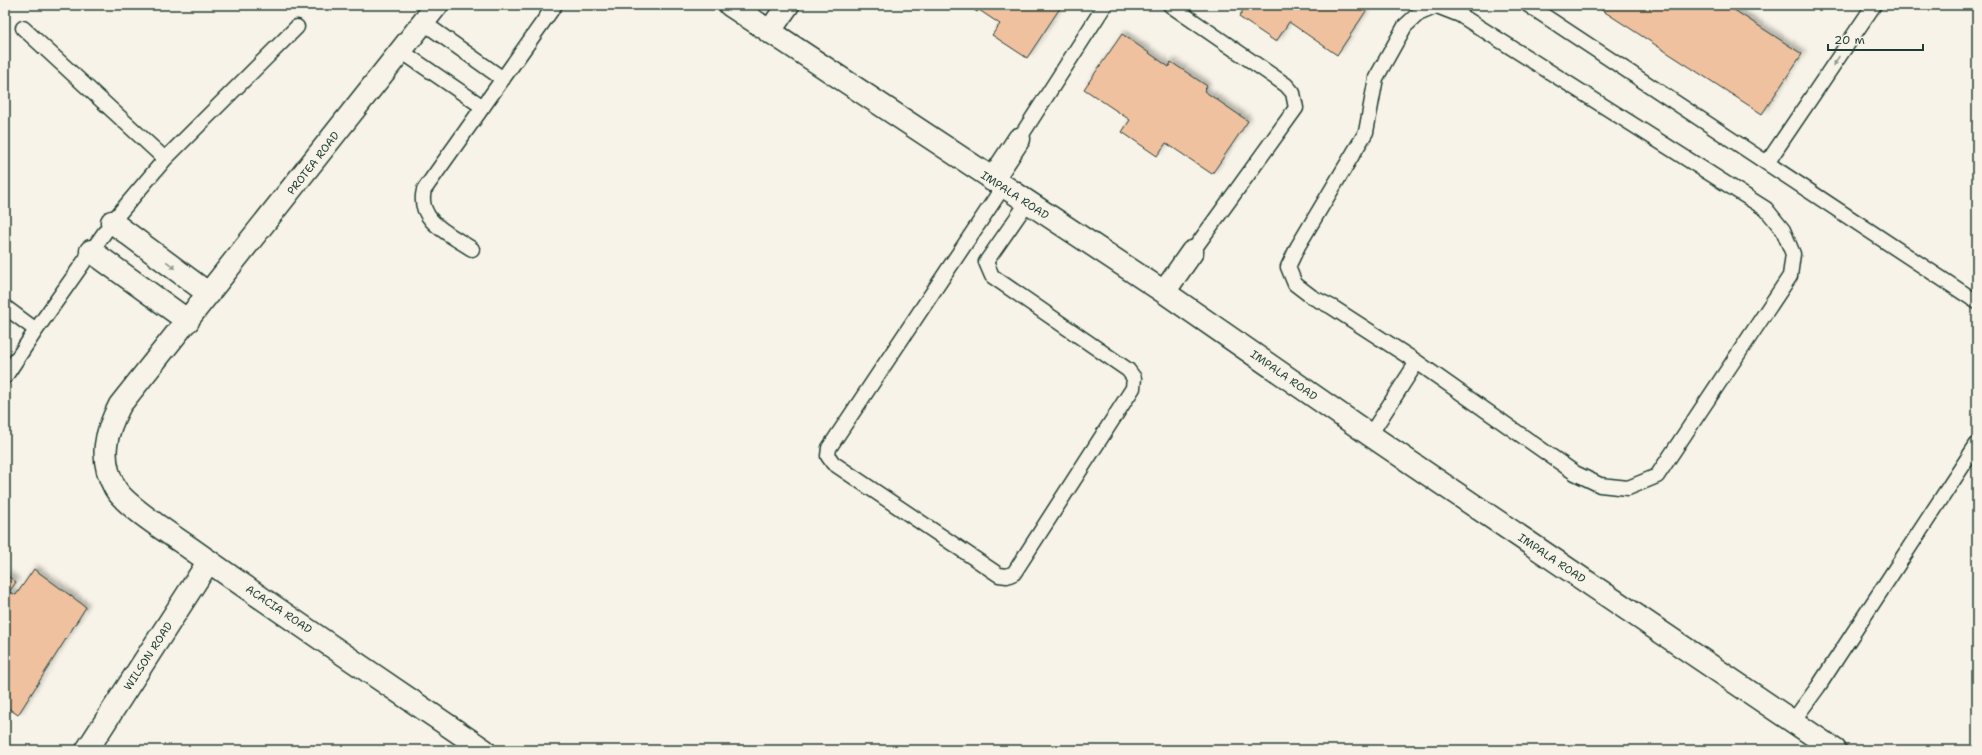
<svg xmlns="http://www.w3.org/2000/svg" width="1982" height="755" viewBox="0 0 1982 755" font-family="'Shantell Sans',sans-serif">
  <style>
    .building { fill: #f0c19f; stroke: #1f3d34; filter: url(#shadow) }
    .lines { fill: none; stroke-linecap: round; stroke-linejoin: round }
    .lane-casing { stroke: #1f3d34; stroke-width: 17 }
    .street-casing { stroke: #1f3d34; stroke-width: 25 }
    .lane { stroke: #f7f3e8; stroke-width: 14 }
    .street { stroke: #f7f3e8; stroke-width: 22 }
    .oneway { fill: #8b988e }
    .labels { text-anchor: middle; stroke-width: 3; stroke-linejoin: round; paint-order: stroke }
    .street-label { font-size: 11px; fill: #1f3d34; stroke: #f7f3e8 }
  </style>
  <defs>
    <filter id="shadow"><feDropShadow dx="3.5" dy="-3.5" stdDeviation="2" flood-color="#0004"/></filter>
  </defs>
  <rect width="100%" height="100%" fill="#f7f3e8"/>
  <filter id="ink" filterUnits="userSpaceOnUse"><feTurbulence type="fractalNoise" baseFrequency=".025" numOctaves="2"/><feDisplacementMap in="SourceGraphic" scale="8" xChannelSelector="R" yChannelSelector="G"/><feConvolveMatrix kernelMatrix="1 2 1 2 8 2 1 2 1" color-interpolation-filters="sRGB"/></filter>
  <g filter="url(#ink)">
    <path class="building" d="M 967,5 L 1062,5 L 1027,58 L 992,35 L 1000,24 L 979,10 L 977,12 Z
      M 1246,5 L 1370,5 L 1337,55 L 1289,22 L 1276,42 L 1239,17 Z
      M 1594,5 L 1729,5 L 1728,6 L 1802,54 L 1762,114 Z
      M 1122,34 L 1169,67 L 1171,62 L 1207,86 L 1204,91 L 1248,121 L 1212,174 L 1166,143 L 1157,156 L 1122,132 L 1130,120 L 1084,89 Z
      M 34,569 L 86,607 L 18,715 L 5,706 L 5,574 L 16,582 L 9,592 L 16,595 Z"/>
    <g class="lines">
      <g class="lane-casing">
        <path id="lane" d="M 1170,5 L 1286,85 L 1293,93 L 1296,108 L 1192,252
          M 1528,5 L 1977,302
          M 1437,6 L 1460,15 L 1766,209 L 1783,230 L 1793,254 L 1790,276 L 1657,476 L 1628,488 L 1600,485 L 1575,473 L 1417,362 L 1332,307 L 1312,297 L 1295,284 L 1288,267 L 1298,246 L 1366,132 L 1376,78 L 1405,26 L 1418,14 Z
          M 424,23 L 503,79
          M 23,28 L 165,159
          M 401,51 L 483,107
          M 1019,139 L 1105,5
          M 1767,163 L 1874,5
          M 1003,187 L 829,448 L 828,456 L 833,463 L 999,575 L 1007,576 L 1014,573 L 1133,388 L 1134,378 L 1128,370 L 992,276 L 986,262 L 1027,203
          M 472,249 C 450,234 416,221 424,190 L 555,5
          M 5,307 L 36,330
          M 5,377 L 36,330 L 112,222 L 165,159 L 297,27
          M 1370,435 L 1417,362
          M 1793,721 L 1818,687 L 1977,444"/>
      </g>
      <g class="street-casing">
        <path id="street" d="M 437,5 L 120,405 C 105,433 99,459 115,488 C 125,506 172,535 190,548 C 287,617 386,683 484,750
          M 730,5 L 1164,292 L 1370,435 L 1835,750
          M 769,32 L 788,5
          M 992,180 L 1019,139
          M 112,222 L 209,294
          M 91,251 L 188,321
          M 1164,292 L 1192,252
          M 87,750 L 209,561"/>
      </g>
      <use href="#lane" class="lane"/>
      <use href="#street" class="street"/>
    </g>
    <defs><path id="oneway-solid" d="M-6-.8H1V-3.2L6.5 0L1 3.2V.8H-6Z"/></defs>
    <g class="oneway">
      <use href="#oneway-solid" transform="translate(1836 61) rotate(124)"/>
      <use href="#oneway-solid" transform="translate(171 265) rotate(37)"/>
    </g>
  </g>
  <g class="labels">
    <g class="street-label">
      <text transform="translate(313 163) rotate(-52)" y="4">PROTEA ROAD</text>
      <text transform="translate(1015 195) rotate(33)" y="4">IMPALA ROAD</text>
      <text transform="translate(1284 375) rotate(35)" y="4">IMPALA ROAD</text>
      <text transform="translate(1552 558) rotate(34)" y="4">IMPALA ROAD</text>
      <text transform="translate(279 609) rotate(34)" y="4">ACACIA ROAD</text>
      <text transform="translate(148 656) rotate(-57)" y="4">WILSON ROAD</text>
    </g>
  </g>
  <rect width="1982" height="755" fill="none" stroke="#f7f3e8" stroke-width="20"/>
  <rect x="10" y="10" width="1962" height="735" fill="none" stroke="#1f3d34" stroke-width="1.5" filter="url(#ink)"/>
  <path d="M1828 44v6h95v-6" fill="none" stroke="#1f3d34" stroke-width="2"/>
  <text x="1834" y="44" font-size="12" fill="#1f3d34" stroke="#f7f3e8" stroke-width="3" paint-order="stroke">20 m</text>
</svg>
